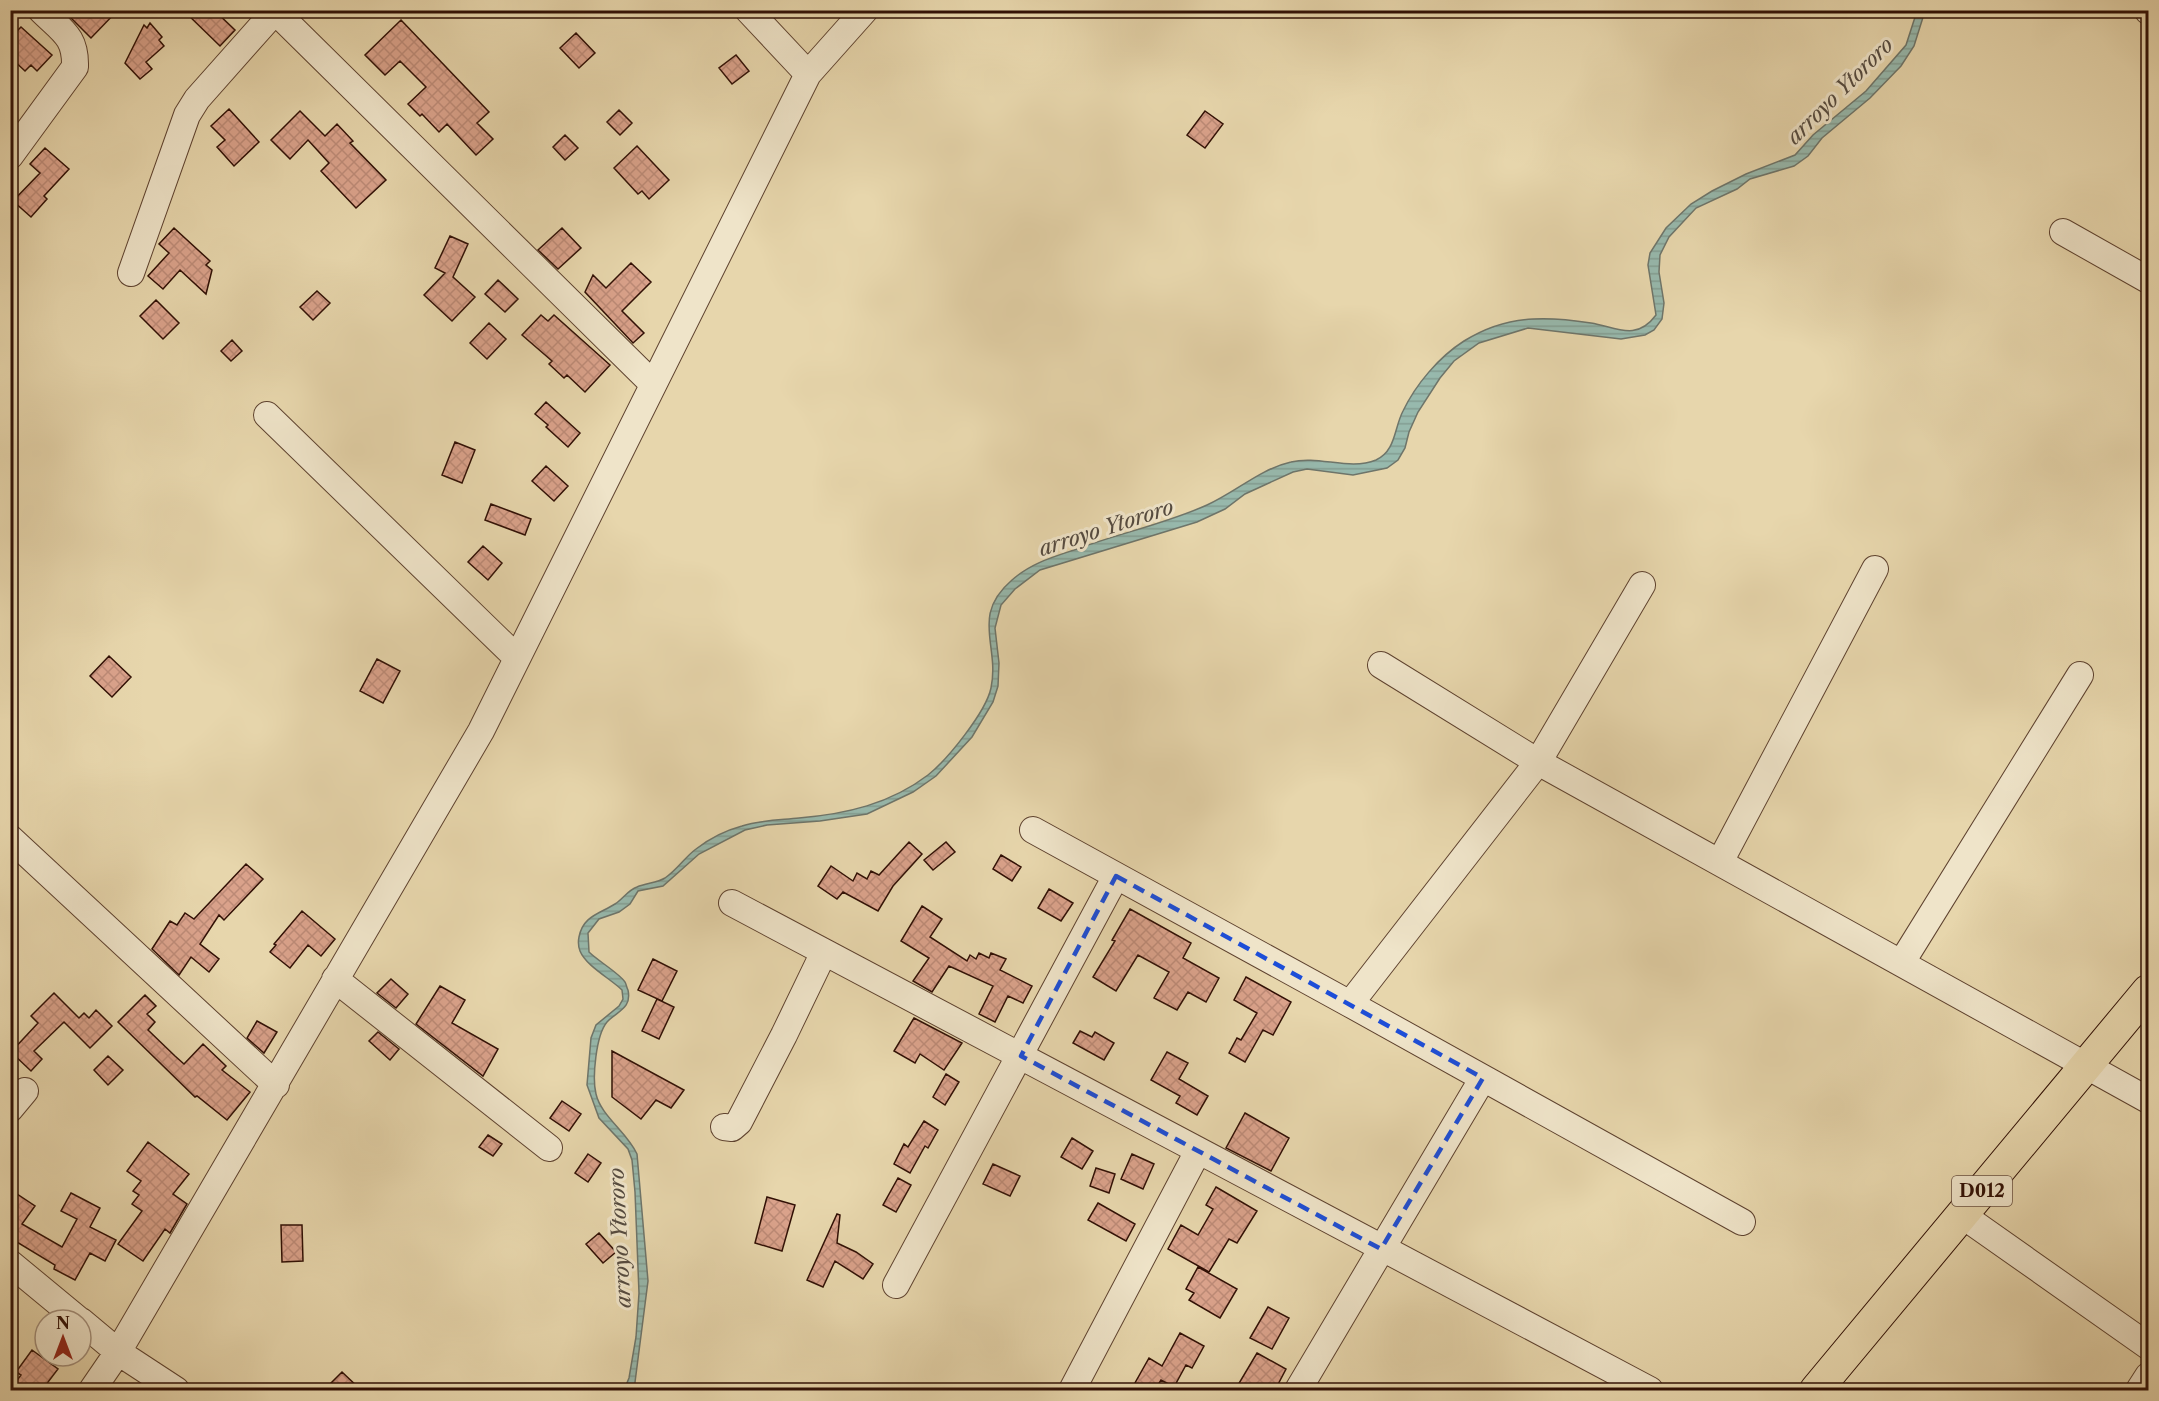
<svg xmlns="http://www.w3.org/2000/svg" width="2159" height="1401" viewBox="0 0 2159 1401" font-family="'Libre Caslon Text',serif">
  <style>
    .water { fill: url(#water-rules); stroke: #6e756a; stroke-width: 1.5 }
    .building { fill: url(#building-cross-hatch); stroke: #311005; stroke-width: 1.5 }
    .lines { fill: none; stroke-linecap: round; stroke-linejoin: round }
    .minor-casing { stroke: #5e422f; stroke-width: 28 }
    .major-casing { stroke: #311005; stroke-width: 34 }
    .minor { stroke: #efe4c9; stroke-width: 26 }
    .major { stroke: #e7d6ac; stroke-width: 32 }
    .marked { fill: none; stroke: #1d4ed8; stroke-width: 4.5; stroke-dasharray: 12 8; stroke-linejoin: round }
    .labels { text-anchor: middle; stroke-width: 6; stroke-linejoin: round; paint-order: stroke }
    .shield { fill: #efe4c9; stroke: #6a5040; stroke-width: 1.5 }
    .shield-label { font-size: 18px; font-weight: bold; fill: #311005 }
    .water-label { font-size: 21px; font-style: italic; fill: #554b40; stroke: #efe4c9 }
  </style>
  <defs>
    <pattern id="water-rules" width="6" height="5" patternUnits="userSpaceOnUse" patternTransform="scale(1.5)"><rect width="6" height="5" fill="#97b9ad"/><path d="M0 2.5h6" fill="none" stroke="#839e93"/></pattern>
    <pattern id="building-cross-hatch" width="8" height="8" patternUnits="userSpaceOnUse" patternTransform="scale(1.5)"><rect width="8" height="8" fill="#daa28b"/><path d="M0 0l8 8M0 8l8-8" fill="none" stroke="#bc8a76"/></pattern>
  </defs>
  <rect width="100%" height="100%" fill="#e7d6ac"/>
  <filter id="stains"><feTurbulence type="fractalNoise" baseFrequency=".00333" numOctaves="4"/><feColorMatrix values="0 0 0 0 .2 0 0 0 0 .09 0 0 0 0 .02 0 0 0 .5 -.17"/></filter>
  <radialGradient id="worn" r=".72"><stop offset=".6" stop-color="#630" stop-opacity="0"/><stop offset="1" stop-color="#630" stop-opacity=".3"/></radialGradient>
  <path class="water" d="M 1917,11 L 1925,11 L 1914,46 L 1901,66 L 1870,98 L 1822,138 L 1808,156 L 1794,166 L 1750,179 L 1737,189 L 1696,208 L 1669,237 L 1660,255 L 1659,272 L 1664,303 L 1662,319 L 1654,330 L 1645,335 L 1621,339 L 1528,328 L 1479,343 L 1454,361 L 1440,378 L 1418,412 L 1409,432 L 1405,448 L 1398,460 L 1387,468 L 1353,475 L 1307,469 L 1293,472 L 1245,494 L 1225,509 L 1197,522 L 1040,570 L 1015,589 L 1001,605 L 995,628 L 999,663 L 998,686 L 993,702 L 972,737 L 936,776 L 913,792 L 867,814 L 820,821 L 767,825 L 745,830 L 699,854 L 663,886 L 638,891 L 630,904 L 619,912 L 599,919 L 588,933 L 589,952 C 598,961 619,973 625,982 C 626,983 627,989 628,990 C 632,1009 617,1011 607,1022 C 596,1035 592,1078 596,1094 C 601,1116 627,1132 637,1154 L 648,1281 L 634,1390 L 624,1390 L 629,1378 L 636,1337 L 639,1293 L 635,1192 L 632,1160 L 628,1149 L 599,1118 L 587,1085 L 591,1038 L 596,1025 L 619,1006 L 623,999 L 622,990 C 611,979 586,966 580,951 C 578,946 578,942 579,937 C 583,916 599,914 615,904 C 623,899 628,890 637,887 C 646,883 657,883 665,878 C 677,870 685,857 696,849 C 709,839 727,830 742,826 C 760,820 780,820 799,818 C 846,814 890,804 928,775 C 947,760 986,712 991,688 C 1000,645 970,616 1012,580 C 1031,563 1053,557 1077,549 C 1120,533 1165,524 1207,505 C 1236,492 1260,469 1291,462 C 1319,455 1349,471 1376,460 C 1396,451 1394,428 1403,411 C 1416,384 1439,357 1464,341 C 1485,328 1509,320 1533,319 C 1551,318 1572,320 1591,323 C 1616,327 1636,342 1656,315 L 1648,265 L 1650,253 L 1666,228 L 1691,204 L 1712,191 L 1746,174 L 1795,155 L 1813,135 L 1866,91 L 1906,45 Z"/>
  <path class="building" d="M 63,10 L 118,10 L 91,38 Z
    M 183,10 L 214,10 L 235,30 L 220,46 Z
    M 401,20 L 489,112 L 477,123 L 493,139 L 476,155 L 447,124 L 439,132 L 422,114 L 420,116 L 408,104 L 426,87 L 400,61 L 385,75 L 365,55 Z
    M 150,23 L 162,37 L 159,40 L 164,46 L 146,62 L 152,69 L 140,79 L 125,63 L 144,25 L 147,28 Z
    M 21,27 L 52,55 L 37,71 L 31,65 L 25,71 L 10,57 L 10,38 Z
    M 576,33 L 595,53 L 579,68 L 560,48 Z
    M 736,55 L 749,71 L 732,84 L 719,68 Z
    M 229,109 L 259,142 L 234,166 L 217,147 L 225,140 L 211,126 Z
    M 619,110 L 632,123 L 620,135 L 607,122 Z
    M 300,111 L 325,136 L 337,124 L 353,141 L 350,143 L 386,180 L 356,208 L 321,171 L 329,163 L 308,140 L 290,159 L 271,140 Z
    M 1205,111 L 1223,124 L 1205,148 L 1187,135 Z
    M 565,135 L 578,148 L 565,160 L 553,147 Z
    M 637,146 L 669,180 L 649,199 L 642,191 L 638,194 L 614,168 Z
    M 45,148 L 69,169 L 44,196 L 47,199 L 31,217 L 13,201 L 40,173 L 30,164 Z
    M 174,228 L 210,261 L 206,265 L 212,270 L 206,294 L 180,270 L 163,289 L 148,276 L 169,253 L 159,244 Z
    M 562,228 L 581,248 L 558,269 L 538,250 Z
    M 450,236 L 468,244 L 453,277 L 475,297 L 452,321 L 424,295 L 445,273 L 435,268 Z
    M 631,263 L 651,282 L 622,311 L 644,333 L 633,343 L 585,292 L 593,275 L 606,288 Z
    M 498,280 L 518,299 L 505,312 L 485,294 Z
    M 317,291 L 330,303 L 313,320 L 300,307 Z
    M 156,300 L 179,323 L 163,339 L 140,316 Z
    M 541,315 L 548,321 L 554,315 L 610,365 L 585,392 L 567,375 L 564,378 L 549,364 L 552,361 L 522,335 Z
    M 489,323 L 506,339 L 487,359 L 470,343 Z
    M 232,340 L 242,351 L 231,361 L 221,351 Z
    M 546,402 L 580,433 L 568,447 L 546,427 L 548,425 L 535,414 Z
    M 455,442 L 475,450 L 462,483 L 442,475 Z
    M 546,466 L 568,486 L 554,501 L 532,481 Z
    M 491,504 L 531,519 L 525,535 L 485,520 Z
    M 483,546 L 502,563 L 488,580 L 468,562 Z
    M 109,656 L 131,677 L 112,697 L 90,676 Z
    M 377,659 L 400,671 L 383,703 L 360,691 Z
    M 909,842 L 922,854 L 893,886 L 878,911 L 843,892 L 837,899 L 818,886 L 831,866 L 853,881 L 857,873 L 867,879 L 871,871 L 879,875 Z
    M 946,842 L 955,852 L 933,870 L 924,860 Z
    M 1001,855 L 1021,867 L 1012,881 L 993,869 Z
    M 246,864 L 263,879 L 224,920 L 219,915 L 200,944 L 219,959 L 209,972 L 191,957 L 179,975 L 152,949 L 170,921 L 177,925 L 185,913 L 194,919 Z
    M 1049,889 L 1073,903 L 1061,921 L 1038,908 Z
    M 922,906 L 942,919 L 930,937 L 967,961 L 970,955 L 976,959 L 979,953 L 989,958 L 991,953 L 1006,959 L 1000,970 L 1032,986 L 1023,1003 L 1008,996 L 995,1022 L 979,1014 L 993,986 L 949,966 L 932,992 L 913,981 L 929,958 L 901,941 Z
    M 1130,909 L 1191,943 L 1183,958 L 1219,978 L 1206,1002 L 1188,992 L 1177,1010 L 1154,998 L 1169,972 L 1138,955 L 1116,991 L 1093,977 L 1115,941 L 1112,940 Z
    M 302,911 L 335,939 L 321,956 L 308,945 L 290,968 L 270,952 L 276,945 L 274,944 Z
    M 653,959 L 677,971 L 662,1001 L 638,990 Z
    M 1246,977 L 1291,1002 L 1273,1035 L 1263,1030 L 1245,1062 L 1229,1053 L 1237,1038 L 1241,1040 L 1257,1013 L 1234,1000 Z
    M 391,979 L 408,994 L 396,1008 L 377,993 Z
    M 440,986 L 465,1000 L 452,1023 L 498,1049 L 483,1076 L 416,1024 Z
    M 54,993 L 79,1018 L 84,1013 L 89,1018 L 96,1010 L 112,1026 L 90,1048 L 64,1022 L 34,1051 L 42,1059 L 31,1071 L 11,1052 L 38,1023 L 31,1016 Z
    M 145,995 L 156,1006 L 147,1014 L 155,1022 L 148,1030 L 175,1056 L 184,1064 L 203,1044 L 226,1066 L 222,1070 L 250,1092 L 227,1120 L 197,1096 L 195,1097 L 118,1022 Z
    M 657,999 L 674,1007 L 659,1039 L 642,1031 Z
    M 914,1018 L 962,1043 L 944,1070 L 920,1054 L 915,1063 L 894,1051 Z
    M 257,1021 L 277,1032 L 264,1053 L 247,1038 Z
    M 1080,1031 L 1092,1037 L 1095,1032 L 1114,1043 L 1104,1060 L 1073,1043 Z
    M 378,1032 L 399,1049 L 390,1060 L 369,1041 Z
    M 612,1051 L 684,1090 L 671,1108 L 656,1100 L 641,1119 L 612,1097 Z
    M 1167,1052 L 1188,1063 L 1179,1079 L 1208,1096 L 1197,1115 L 1176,1103 L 1180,1096 L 1151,1080 Z
    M 108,1056 L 123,1070 L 108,1085 L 94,1070 Z
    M 946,1074 L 959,1082 L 945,1105 L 933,1097 Z
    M 562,1101 L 581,1114 L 569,1131 L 550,1118 Z
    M 1245,1113 L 1289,1138 L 1271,1171 L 1226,1148 Z
    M 924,1121 L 938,1130 L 928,1148 L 925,1146 L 910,1173 L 894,1164 L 904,1144 L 908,1147 Z
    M 488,1135 L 502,1144 L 493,1156 L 479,1147 Z
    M 1072,1138 L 1093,1151 L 1082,1169 L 1061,1157 Z
    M 148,1142 L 189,1174 L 173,1194 L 187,1204 L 170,1233 L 165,1229 L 143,1261 L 118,1244 L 142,1211 L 132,1204 L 139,1195 L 133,1191 L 141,1181 L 127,1171 Z
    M 588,1154 L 601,1163 L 588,1182 L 575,1173 Z
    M 1132,1154 L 1154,1164 L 1143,1189 L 1121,1179 Z
    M 993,1164 L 1020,1176 L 1010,1196 L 983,1184 Z
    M 1096,1168 L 1115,1174 L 1109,1193 L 1090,1186 Z
    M 898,1178 L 911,1185 L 896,1212 L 883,1205 Z
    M 1216,1187 L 1257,1211 L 1237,1243 L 1229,1239 L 1209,1272 L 1168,1249 L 1181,1225 L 1198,1235 L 1213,1209 L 1206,1205 Z
    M 71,1193 L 100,1208 L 90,1227 L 116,1240 L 105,1261 L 90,1253 L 75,1280 L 54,1269 L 55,1265 L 12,1239 L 10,1242 L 10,1204 L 17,1194 L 35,1206 L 22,1224 L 62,1247 L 77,1219 L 61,1211 Z
    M 767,1197 L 795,1205 L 782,1251 L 755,1243 Z
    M 1098,1203 L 1135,1224 L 1126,1241 L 1088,1220 Z
    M 837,1214 L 840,1215 L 837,1243 L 856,1252 L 873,1264 L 863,1279 L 835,1261 L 823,1287 L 807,1280 Z
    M 281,1225 L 302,1225 L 303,1261 L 282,1262 Z
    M 599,1233 L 616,1252 L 603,1263 L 586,1244 Z
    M 1198,1267 L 1237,1289 L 1220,1318 L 1189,1300 L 1194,1293 L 1186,1289 Z
    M 1268,1307 L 1289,1318 L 1272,1349 L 1250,1338 Z
    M 1180,1333 L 1204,1346 L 1192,1368 L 1186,1365 L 1174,1387 L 1161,1380 L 1155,1390 L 1131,1390 L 1149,1358 L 1162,1366 Z
    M 32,1350 L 58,1369 L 42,1390 L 10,1390 L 21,1375 L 16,1372 Z
    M 1257,1353 L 1286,1369 L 1275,1390 L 1235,1390 Z
    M 342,1372 L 361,1390 L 324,1390 Z"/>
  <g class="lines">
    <g class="minor-casing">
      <path id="minor" d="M 274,10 L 653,384
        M 748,10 L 808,74
        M 2148,10 L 2148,11
        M 10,156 L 75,67 C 76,36 62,31 41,10
        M 2063,232 L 2148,280
        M 131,273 L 187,115 L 197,99 L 276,10
        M 267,415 L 516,657
        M 1381,665 L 1538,762 L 2148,1100
        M 1033,830 L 1350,1004 L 1742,1222
        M 10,838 L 276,1085
        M 1720,862 L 1875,569
        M 732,903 L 1650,1390
        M 1902,962 L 2080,675
        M 335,979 L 549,1148
        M 1350,1004 L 1538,762 L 1642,585
        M 10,1109 L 25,1091
        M 724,1127 L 732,1128 L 739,1122 L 784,1035 L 824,952
        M 1962,1215 L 2148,1346
        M 10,1263 L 79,1320
        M 896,1285 L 1116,876
        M 81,1321 L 118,1352 L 92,1390
        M 176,1390 L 118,1352 L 481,731 L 808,74 L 865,10
        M 1072,1390 L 1198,1151
        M 1298,1390 L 1483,1078
        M 2139,1390 L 2148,1376"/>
    </g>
    <g class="major-casing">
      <path id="major" d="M 1816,1390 L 2148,991"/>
    </g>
    <use href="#minor" class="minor"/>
    <use href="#major" class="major"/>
  </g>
  <path class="marked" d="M 1116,876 L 1483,1078 L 1381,1249 L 1021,1056 Z"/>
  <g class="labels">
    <rect class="shield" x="1952" y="1176" width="60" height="30" rx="4.5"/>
    <g class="shield-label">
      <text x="1982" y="1197">D012</text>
    </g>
    <g class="water-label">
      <text transform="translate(1840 91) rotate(-45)" y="7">arroyo Ytororo</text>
      <text transform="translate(1106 528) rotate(-18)" y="7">arroyo Ytororo</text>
      <text transform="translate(620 1238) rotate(-93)" y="7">arroyo Ytororo</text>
    </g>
  </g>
  <rect width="2159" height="1401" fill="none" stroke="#e7d6ac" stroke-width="36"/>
  <rect x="12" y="12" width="2135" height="1377" fill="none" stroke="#311005" stroke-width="3"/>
  <rect x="18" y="18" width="2123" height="1365" fill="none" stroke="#311005" stroke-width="1.5"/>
  <g transform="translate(63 1338)"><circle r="28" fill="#efe4c9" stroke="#a38f7b" stroke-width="1.5"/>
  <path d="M0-4.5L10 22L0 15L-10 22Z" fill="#8f2418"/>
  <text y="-9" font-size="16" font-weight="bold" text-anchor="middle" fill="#311005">N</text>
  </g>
  <rect width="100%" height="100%" filter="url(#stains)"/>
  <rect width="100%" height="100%" fill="url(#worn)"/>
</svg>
